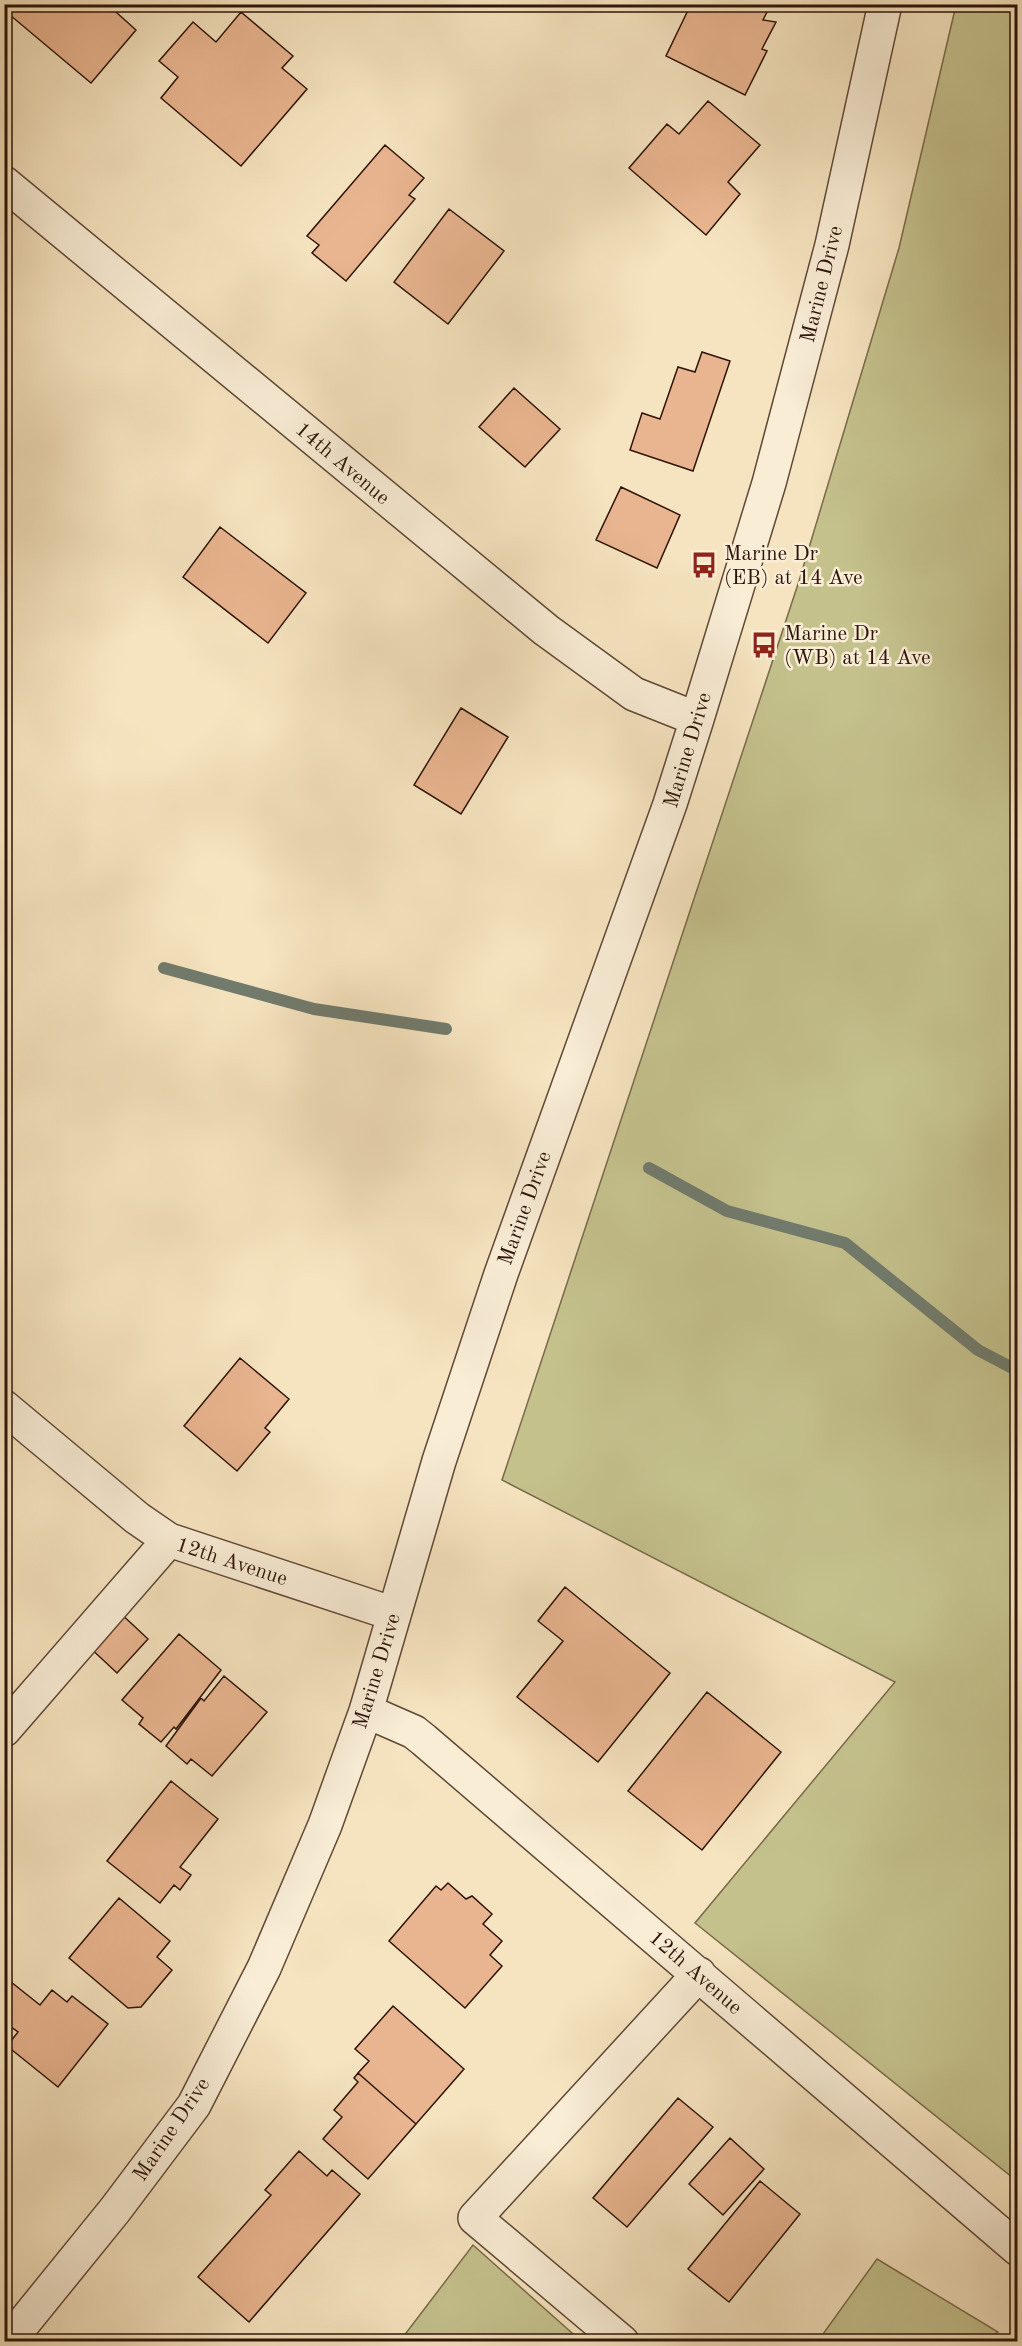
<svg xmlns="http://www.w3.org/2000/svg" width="1022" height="2346" viewBox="0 0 1022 2346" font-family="'Old Standard TT',serif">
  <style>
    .green { fill: #c4c18d; stroke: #796a4a; stroke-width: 1.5 }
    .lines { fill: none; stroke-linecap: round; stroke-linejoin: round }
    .stream { stroke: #717b6d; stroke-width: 12 }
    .building { fill: #e9b590; stroke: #2e1408; stroke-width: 1.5 }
    .minor-casing { stroke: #604836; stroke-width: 36 }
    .minor { stroke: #f9edd6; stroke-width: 33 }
    .labels { text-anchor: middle; stroke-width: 5; stroke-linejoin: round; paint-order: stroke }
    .street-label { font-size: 21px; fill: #2e1408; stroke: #f9edd6 }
    .poi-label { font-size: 21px; fill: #2e1408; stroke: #f9edd6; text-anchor: start }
  </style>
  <rect width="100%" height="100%" fill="#f6e4c0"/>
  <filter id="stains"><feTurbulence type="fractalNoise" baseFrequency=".00333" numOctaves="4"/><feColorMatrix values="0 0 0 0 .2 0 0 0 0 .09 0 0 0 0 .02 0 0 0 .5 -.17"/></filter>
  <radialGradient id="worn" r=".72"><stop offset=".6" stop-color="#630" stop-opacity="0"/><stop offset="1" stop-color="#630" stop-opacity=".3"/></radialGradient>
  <path class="green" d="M 956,5 L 1018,5 L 1018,2173 L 1012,2177 L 695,1923 L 895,1682 L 502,1480 L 799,581 L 899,248 Z
    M 473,2245 L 581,2341 L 400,2341 Z
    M 877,2259 L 998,2332 L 985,2341 L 818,2341 Z"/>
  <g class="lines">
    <path class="stream" d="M 164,968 L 314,1009 L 446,1029
      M 649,1168 L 727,1211 L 845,1243 L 978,1350 L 1018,1371"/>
  </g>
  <path class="building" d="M 4,4 L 107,4 L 136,30 L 91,83 L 4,10 Z
    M 691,4 L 771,4 L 763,20 L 776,22 L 762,49 L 767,51 L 745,95 L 666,56 Z
    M 241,12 L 293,56 L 282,68 L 307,89 L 241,166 L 161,98 L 178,77 L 159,61 L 193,22 L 216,42 Z
    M 708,101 L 760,145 L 728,182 L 740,194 L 706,235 L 629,168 L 667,124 L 679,134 Z
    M 385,145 L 424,178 L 409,195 L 415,199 L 346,281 L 312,253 L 319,245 L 307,236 Z
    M 449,209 L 504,251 L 448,324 L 394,282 Z
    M 702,352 L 730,361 L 693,471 L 630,450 L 642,413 L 660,419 L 678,367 L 695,372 Z
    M 514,388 L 560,429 L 525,467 L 479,427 Z
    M 621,487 L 680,515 L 657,568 L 596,540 Z
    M 220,527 L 306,593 L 268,643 L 183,577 Z
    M 461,708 L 508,737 L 461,814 L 414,785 Z
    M 240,1358 L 289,1399 L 265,1428 L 270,1432 L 237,1471 L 184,1426 Z
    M 565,1587 L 670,1673 L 598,1762 L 517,1697 L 563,1641 L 538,1621 Z
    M 117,1610 L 148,1639 L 117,1673 L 86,1644 Z
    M 179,1634 L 221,1670 L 176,1729 L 174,1727 L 161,1742 L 139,1724 L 143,1718 L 122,1700 Z
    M 224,1676 L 267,1712 L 212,1776 L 191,1759 L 187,1764 L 166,1746 L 201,1698 L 204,1701 Z
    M 707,1692 L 781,1752 L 702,1850 L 628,1791 Z
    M 171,1781 L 218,1819 L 180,1867 L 191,1875 L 180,1890 L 174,1885 L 160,1903 L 107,1861 Z
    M 448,1883 L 466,1899 L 472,1896 L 492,1914 L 483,1924 L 502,1941 L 490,1955 L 502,1966 L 465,2008 L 389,1941 L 436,1886 L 441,1890 Z
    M 119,1898 L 170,1941 L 157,1957 L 172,1970 L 141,2007 L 128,2008 L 69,1958 Z
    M 11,1982 L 40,2005 L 52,1990 L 67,2002 L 72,1996 L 108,2024 L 58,2087 L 7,2046 L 18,2032 L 4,2022 L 4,1989 Z
    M 393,2006 L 464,2069 L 416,2124 L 358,2073 L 369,2061 L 355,2049 Z
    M 358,2073 L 416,2124 L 368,2179 L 323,2139 L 342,2117 L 334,2110 L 358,2082 L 354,2078 Z
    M 678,2098 L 713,2127 L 627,2227 L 593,2198 Z
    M 730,2138 L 764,2169 L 723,2215 L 689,2184 Z
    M 299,2151 L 327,2176 L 332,2170 L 360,2194 L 249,2322 L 198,2277 L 271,2195 L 265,2190 Z
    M 760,2181 L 800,2214 L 729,2302 L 688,2269 Z"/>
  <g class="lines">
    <g class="minor-casing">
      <path id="minor" d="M 4,183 L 546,630 L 634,694 L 697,719
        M 4,1407 L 137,1518 L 169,1540 L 394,1614
        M 366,1711 L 414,1732 L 424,1740 L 1018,2249
        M 4,1730 L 169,1540
        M 8,2342 L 115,2210 L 194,2105 L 264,1968 L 325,1825 L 366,1711 L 439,1461 L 501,1274 L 670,804 L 697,719 L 769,483 L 832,245 L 885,4
        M 622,2342 L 475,2218 L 699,1974"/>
    </g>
    <use href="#minor" class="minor"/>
  </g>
  <defs>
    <g id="bus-bare" transform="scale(2.07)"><path d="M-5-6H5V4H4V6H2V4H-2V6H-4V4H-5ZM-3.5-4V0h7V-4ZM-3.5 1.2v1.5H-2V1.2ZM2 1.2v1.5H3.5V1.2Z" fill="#8f2418" stroke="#f9edd6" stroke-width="2.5" paint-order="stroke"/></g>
  </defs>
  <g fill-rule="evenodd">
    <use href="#bus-bare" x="704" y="565"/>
    <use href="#bus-bare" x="764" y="645"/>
  </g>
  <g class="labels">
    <g class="street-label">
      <text transform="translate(821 284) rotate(-76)" y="7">Marine Drive</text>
      <text transform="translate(343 463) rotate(40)" y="7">14th Avenue</text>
      <text transform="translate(687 750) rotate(-73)" y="7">Marine Drive</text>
      <text transform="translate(524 1208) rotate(-70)" y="7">Marine Drive</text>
      <text transform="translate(232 1561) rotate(18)" y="7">12th Avenue</text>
      <text transform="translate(376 1671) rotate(-73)" y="7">Marine Drive</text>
      <text transform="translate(696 1972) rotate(41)" y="7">12th Avenue</text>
      <text transform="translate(171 2129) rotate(-56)" y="7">Marine Drive</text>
    </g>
    <g class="poi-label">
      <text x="724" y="560">Marine Dr<tspan x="724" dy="24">(EB) at 14 Ave</tspan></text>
      <text x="784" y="640">Marine Dr<tspan x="784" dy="24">(WB) at 14 Ave</tspan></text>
    </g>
  </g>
  <rect width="1022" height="2346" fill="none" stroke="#f6e4c0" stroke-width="24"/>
  <rect x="6" y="6" width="1010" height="2334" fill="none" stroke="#2e1408" stroke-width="3"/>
  <rect x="12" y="12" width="998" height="2322" fill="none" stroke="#2e1408" stroke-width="1.5"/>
  <rect width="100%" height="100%" filter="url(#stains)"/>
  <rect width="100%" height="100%" fill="url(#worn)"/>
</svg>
